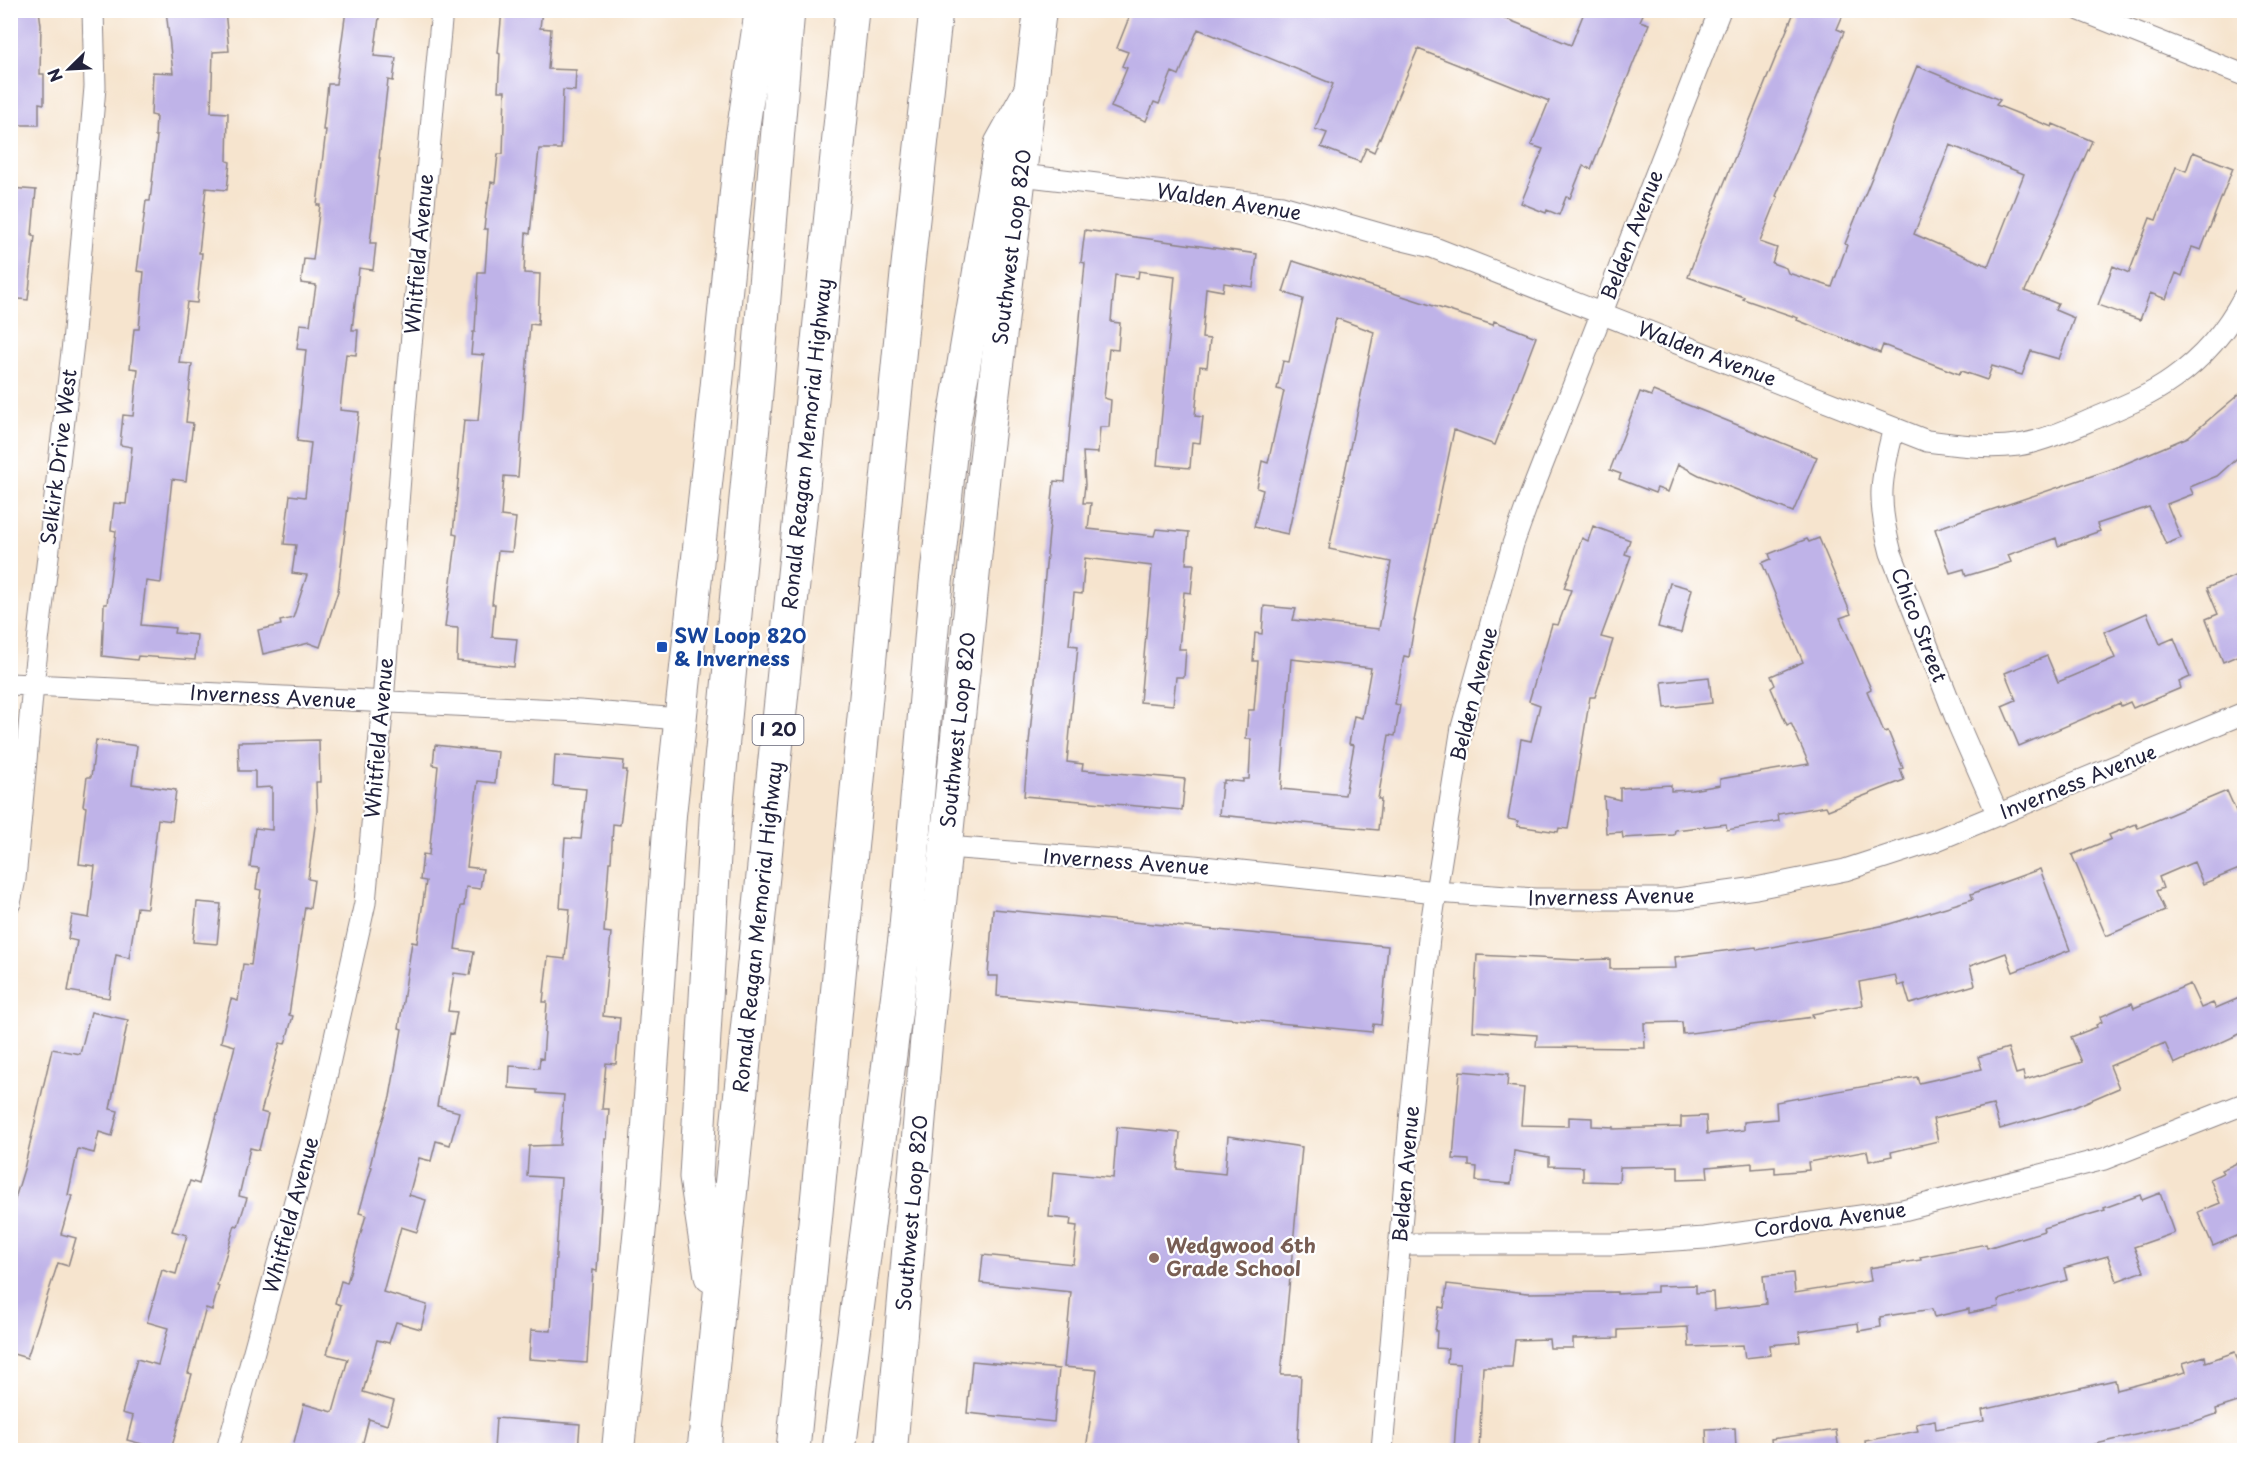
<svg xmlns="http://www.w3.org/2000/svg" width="2255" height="1461" viewBox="0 0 2255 1461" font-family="'Playpen Sans',sans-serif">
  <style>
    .building { fill: #bfb3e8; fill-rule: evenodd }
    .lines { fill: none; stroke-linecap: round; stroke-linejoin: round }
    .street-casing { stroke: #8c8384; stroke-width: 23 }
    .secondary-casing { stroke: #8c8384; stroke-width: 34 }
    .highway-casing { stroke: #8c8384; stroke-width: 35 }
    .street { stroke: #fff; stroke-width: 21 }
    .secondary { stroke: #fff; stroke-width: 32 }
    .highway { stroke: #fff; stroke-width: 33 }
    .transit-dot { fill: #1a4fb4; stroke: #fff; stroke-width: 2 }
    .education-dot { fill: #8d6e63; stroke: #fff; stroke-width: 2 }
    .labels { text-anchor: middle; stroke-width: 4.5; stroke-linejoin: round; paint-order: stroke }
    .shield { fill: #fff; stroke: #646476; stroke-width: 1.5 }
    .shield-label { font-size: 18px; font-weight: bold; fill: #22223b }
    .street-label { font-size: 20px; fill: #22223b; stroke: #fff }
    .transit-label { font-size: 20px; font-weight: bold; fill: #164399; stroke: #fff; text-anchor: start }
    .education-label { font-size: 20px; font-weight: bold; fill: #785e54; stroke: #fff; text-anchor: start }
  </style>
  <rect width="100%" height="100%" fill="#fff"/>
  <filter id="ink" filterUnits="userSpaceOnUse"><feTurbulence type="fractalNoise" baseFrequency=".0167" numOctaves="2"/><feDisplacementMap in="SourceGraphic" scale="12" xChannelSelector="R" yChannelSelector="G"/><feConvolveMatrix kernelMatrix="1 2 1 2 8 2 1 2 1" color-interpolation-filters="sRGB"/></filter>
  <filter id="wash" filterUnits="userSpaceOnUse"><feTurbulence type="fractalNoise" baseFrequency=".008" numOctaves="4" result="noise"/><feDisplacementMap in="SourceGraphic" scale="24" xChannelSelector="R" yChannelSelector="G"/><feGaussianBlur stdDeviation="1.35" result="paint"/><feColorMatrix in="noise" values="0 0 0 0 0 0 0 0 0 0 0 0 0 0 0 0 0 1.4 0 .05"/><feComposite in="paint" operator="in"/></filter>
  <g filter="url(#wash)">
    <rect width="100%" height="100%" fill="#f6e4ce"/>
    <g id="blocks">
      <path class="building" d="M 10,10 L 39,10 L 41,25 L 40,74 L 44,74 L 44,104 L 39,103 L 39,125 L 10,125 Z
        M 166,10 L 225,10 L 229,51 L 213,52 L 211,112 L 228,113 L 227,161 L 230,162 L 227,190 L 206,188 L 199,253 L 202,253 L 197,303 L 187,302 L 179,363 L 192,364 L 186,422 L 193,423 L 186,481 L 172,479 L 161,583 L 146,581 L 141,625 L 175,628 L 174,633 L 197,635 L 195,660 L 138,656 L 137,660 L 102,656 L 104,604 L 107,604 L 116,531 L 111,530 L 114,503 L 126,504 L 132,447 L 120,445 L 123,415 L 133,416 L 138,369 L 130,368 L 134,329 L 139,329 L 144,272 L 137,271 L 140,248 L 146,201 L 150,201 L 157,136 L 155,136 L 156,116 L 151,115 L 153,72 L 173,73 Z
        M 346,10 L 380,10 L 374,56 L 396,58 L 393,81 L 388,80 L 379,158 L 380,158 L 370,243 L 376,243 L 373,270 L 359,268 L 352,330 L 358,330 L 356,355 L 346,354 L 340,410 L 359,412 L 338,591 L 320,647 L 309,643 L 263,654 L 258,630 L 281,625 L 280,621 L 293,618 L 307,575 L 292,573 L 296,545 L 284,544 L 290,495 L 305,497 L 311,443 L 297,441 L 306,350 L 297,349 L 300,324 L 310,325 L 316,285 L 301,283 L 304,259 L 313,260 L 320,205 L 317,205 L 326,130 L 323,130 L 328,84 L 336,84 Z
        M 502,10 L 542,10 L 540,28 L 551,29 L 548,69 L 576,70 L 575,91 L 563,90 L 561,149 L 539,149 L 530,234 L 526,233 L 524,273 L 540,274 L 538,325 L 530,324 L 518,477 L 504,476 L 501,516 L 516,518 L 512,552 L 498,551 L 492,604 L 495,604 L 492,637 L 517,639 L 514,667 L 457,661 L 458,628 L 445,627 L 457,535 L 453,534 L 464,420 L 478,421 L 484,355 L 471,354 L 473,332 L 475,332 L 478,272 L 485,272 L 488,229 L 484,229 L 487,203 L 488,204 L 491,182 L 495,183 L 498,154 L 503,154 L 505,91 L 498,91 L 500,54 L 498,53 Z
        M 1132,10 L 1499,10 L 1497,15 L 1571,45 L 1585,10 L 1645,10 L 1640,21 L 1649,24 L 1591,169 L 1583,166 L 1570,198 L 1566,197 L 1559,215 L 1547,210 L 1546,213 L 1521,203 L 1543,149 L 1531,145 L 1549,101 L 1418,49 L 1374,152 L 1366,148 L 1360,162 L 1321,147 L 1327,133 L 1315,129 L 1333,84 L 1198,29 L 1179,75 L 1172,72 L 1159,104 L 1154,102 L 1146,121 L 1111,107 L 1127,68 L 1122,66 L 1128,52 L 1117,48 Z
        M 1795,10 L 1845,10 L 1837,29 L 1844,32 L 1776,196 L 1778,197 L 1760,242 L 1777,248 L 1772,263 L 1786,268 L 1788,273 L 1832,287 L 1847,245 L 1845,244 L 1917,66 L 2000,100 L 1996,105 L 2052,127 L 2053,124 L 2092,141 L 2025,291 L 2058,304 L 2055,310 L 2074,318 L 2059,359 L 2031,351 L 2022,375 L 1992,366 L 1987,380 L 1961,371 L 1959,374 L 1883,345 L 1880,353 L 1797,320 L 1798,318 L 1743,299 L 1744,297 L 1688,277 L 1705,230 ZM 1950,145 L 2024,174 L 1988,266 L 1914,234 Z
        M 2193,152 L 2233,168 L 2201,250 L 2192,247 L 2182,276 L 2176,273 L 2166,299 L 2150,293 L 2140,320 L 2098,305 L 2113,266 L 2129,273 L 2150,218 L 2156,220 L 2176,167 L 2186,171 Z
        M 10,188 L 36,190 L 32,235 L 35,236 L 28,300 L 10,298 Z
        M 1085,230 L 1257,254 L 1253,287 L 1224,283 L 1223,291 L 1206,288 L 1202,338 L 1210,339 L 1207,367 L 1200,366 L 1195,416 L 1203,417 L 1200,443 L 1192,442 L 1190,468 L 1157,465 L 1175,276 L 1139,271 L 1138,278 L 1115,275 L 1111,322 L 1120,323 L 1118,350 L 1109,349 L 1104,398 L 1111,400 L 1109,427 L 1100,427 L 1098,453 L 1083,452 L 1085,485 L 1083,503 L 1091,503 L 1088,529 L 1154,536 L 1156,529 L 1189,532 L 1186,564 L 1194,564 L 1191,593 L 1184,592 L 1179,649 L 1186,649 L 1184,677 L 1176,677 L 1173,705 L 1140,702 L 1152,566 L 1085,558 L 1082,594 L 1074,593 L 1069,645 L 1078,646 L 1067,762 L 1083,764 L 1082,770 L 1185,779 L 1182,810 L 1024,796 L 1054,481 L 1065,482 L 1085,263 L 1081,262 Z
        M 1293,261 L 1493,325 L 1494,321 L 1536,337 L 1495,445 L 1454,430 L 1414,621 L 1415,621 L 1409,657 L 1404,656 L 1395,704 L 1400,705 L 1395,736 L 1389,735 L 1378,799 L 1381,799 L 1378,830 L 1219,815 L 1222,783 L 1224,783 L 1224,780 L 1243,782 L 1243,779 L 1249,779 L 1251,739 L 1246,739 L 1248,710 L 1254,710 L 1258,661 L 1253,661 L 1255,633 L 1262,634 L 1264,606 L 1296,609 L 1293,620 L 1379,629 L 1391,562 L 1329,549 L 1374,332 L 1336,318 L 1288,534 L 1254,527 L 1263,490 L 1257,488 L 1262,461 L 1268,463 L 1284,391 L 1277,389 L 1283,361 L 1289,362 L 1303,299 L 1283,292 ZM 1291,659 L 1371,668 L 1362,718 L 1354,716 L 1349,744 L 1354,745 L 1345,795 L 1281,789 Z
        M 2244,390 L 2244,452 L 2217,476 L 2190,487 L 2193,494 L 2167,504 L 2181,538 L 2166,544 L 2149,507 L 2097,524 L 2100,531 L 2058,546 L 2056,538 L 2008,555 L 2011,562 L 1993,568 L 1966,576 L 1964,569 L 1950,573 L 1935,529 L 2115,468 L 2188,437 Z
        M 1653,391 L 1817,457 L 1793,512 L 1699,475 L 1678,464 L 1668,492 L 1657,488 L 1655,493 L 1619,479 L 1621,474 L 1610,470 L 1629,421 L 1640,392 L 1651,396 Z
        M 1593,526 L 1630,540 L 1625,554 L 1631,556 L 1601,637 L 1613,640 L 1595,697 L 1590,697 L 1568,829 L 1559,828 L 1558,832 L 1517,826 L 1518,821 L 1508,819 L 1521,739 L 1531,741 L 1540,705 L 1529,701 L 1552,624 L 1558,625 L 1571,590 L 1564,588 L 1582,538 L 1588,541 Z
        M 1819,538 L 1851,614 L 1840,618 L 1871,689 L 1867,691 L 1884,732 L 1888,731 L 1903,768 L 1900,769 L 1904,780 L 1828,810 L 1826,806 L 1778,814 L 1779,821 L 1727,830 L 1726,824 L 1675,830 L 1674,835 L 1623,838 L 1622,832 L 1606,833 L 1604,796 L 1620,800 L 1620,788 L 1671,785 L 1671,791 L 1692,790 L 1720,785 L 1720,779 L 1809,764 L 1791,723 L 1787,725 L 1771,688 L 1775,685 L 1771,676 L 1803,662 L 1762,563 L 1771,559 L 1769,554 L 1807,539 L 1809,542 Z
        M 2244,572 L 2244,653 L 2223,662 L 2206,619 L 2218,614 L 2207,588 Z
        M 1670,583 L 1692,589 L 1681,633 L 1658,627 Z
        M 2147,613 L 2160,644 L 2174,638 L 2190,677 L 2179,682 L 2181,688 L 2133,708 L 2130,702 L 2121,706 L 2120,703 L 2019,746 L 2002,706 L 2016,700 L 2005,673 L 2047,656 L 2058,682 L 2103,663 L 2115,658 L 2104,632 Z
        M 1709,677 L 1712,703 L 1665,708 L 1662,682 Z
        M 96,740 L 137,746 L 132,784 L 176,790 L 172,821 L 158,819 L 147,908 L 137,907 L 129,958 L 116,955 L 109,998 L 68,991 L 77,941 L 68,939 L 72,915 L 89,918 L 95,866 L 79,864 L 86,807 L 83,806 L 87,777 L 91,777 Z
        M 319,740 L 320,782 L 316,782 L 317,811 L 308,879 L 314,880 L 310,908 L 305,907 L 289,1015 L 293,1016 L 285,1044 L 280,1043 L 261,1112 L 268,1114 L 259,1150 L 250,1148 L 239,1196 L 247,1198 L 238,1226 L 235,1225 L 217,1285 L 219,1286 L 212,1310 L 206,1308 L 188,1373 L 192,1374 L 171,1450 L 165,1450 L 127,1440 L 133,1416 L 122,1413 L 137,1359 L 158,1365 L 168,1328 L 147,1322 L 162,1270 L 176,1274 L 187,1235 L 172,1231 L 190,1181 L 199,1184 L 235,1046 L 221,1042 L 224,1027 L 231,999 L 238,1001 L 243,964 L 251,965 L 261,890 L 256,889 L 259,868 L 250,867 L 255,828 L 272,830 L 272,787 L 255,788 L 255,771 L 239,771 L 238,742 Z
        M 435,745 L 498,752 L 495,783 L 478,781 L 467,867 L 483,869 L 480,889 L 466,887 L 464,906 L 461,906 L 455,949 L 474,952 L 470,975 L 454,973 L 448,1011 L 457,1012 L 453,1034 L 450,1033 L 437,1106 L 459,1112 L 450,1145 L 436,1141 L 431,1161 L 419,1158 L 409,1195 L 426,1200 L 417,1232 L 401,1227 L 383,1292 L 427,1305 L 421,1329 L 396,1322 L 389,1343 L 377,1340 L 363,1392 L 394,1401 L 387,1425 L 369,1419 L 361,1450 L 292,1450 L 304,1404 L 333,1412 L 348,1359 L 327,1354 L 341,1305 L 335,1303 L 341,1281 L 347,1283 L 366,1215 L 359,1213 L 372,1167 L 370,1166 L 376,1141 L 390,1097 L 402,1029 L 399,1028 L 412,942 L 417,943 L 426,881 L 420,880 L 423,854 L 429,855 L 438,766 L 433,765 Z
        M 555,755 L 624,761 L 623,770 L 627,770 L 620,825 L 613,824 L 611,862 L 609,862 L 604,932 L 611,933 L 603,1016 L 620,1018 L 616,1064 L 606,1063 L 602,1109 L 609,1109 L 607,1139 L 605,1139 L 597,1271 L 593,1270 L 587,1363 L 529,1359 L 531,1330 L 551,1331 L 561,1178 L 527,1176 L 529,1146 L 560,1145 L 564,1095 L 537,1093 L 537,1090 L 509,1088 L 510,1066 L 539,1068 L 540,1058 L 543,1059 L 547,1002 L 543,1002 L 548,957 L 565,959 L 570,909 L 560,908 L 565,838 L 581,839 L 586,789 L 553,786 Z
        M 2227,791 L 2236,811 L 2244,808 L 2244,867 L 2203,884 L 2194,862 L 2159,877 L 2163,888 L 2156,891 L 2165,911 L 2106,936 L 2072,855 L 2111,839 L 2109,835 L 2136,824 L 2138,828 Z
        M 2040,869 L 2070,950 L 2013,972 L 2006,953 L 1970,966 L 1975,985 L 1910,1004 L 1904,984 L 1898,986 L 1895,975 L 1859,982 L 1863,1005 L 1812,1014 L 1813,1017 L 1683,1034 L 1682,1022 L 1644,1023 L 1645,1048 L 1536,1047 L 1537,1035 L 1473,1031 L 1477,955 L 1578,960 L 1610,959 L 1610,969 L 1676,968 L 1675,957 L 1756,947 L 1757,950 L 1886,925 L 1973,899 L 1971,894 Z
        M 197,902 L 221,904 L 217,944 L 193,942 Z
        M 993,909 L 1388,946 L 1381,1025 L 1373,1024 L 1372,1032 L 997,996 L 998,976 L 988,976 Z
        M 2190,984 L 2201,1008 L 2213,1003 L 2216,1008 L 2244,996 L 2244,1032 L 2174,1064 L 2165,1043 L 2110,1066 L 2119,1088 L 2072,1108 L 2000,1129 L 1993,1105 L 1933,1119 L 1938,1141 L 1891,1152 L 1892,1156 L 1869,1161 L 1867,1151 L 1808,1162 L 1809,1170 L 1775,1173 L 1775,1167 L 1752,1169 L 1752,1163 L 1707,1167 L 1708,1178 L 1678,1179 L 1678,1166 L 1620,1167 L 1619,1182 L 1583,1181 L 1583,1167 L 1549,1166 L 1549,1157 L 1514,1151 L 1511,1184 L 1476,1181 L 1477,1167 L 1469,1166 L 1469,1160 L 1453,1159 L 1460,1071 L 1508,1075 L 1507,1086 L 1524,1088 L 1521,1125 L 1569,1126 L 1569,1117 L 1592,1118 L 1592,1126 L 1613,1127 L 1613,1129 L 1681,1127 L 1681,1117 L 1706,1116 L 1707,1134 L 1744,1130 L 1744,1122 L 1777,1119 L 1776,1102 L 1917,1077 L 1919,1083 L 1982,1069 L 1978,1057 L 2008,1048 L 2016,1074 L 2023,1072 L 2025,1080 L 2082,1062 L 2071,1037 L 2097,1027 L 2096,1025 L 2102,1022 L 2100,1017 L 2132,1003 L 2134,1008 Z
        M 91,1012 L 128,1020 L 110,1109 L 118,1111 L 112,1136 L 99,1132 L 94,1153 L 78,1149 L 68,1195 L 72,1196 L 61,1234 L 76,1238 L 68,1266 L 58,1263 L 27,1358 L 10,1353 L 10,1215 L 24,1169 L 52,1049 L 80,1054 Z
        M 1117,1127 L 1180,1133 L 1177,1169 L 1225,1174 L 1228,1136 L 1302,1147 L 1281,1375 L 1301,1375 L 1297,1450 L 1086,1450 L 1097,1370 L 1064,1367 L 1071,1292 L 980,1283 L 983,1255 L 1073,1264 L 1077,1226 L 1070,1225 L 1071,1219 L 1049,1217 L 1053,1172 L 1113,1178 Z
        M 2244,1160 L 2244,1233 L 2213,1246 L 2198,1212 L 2220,1203 L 2210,1179 L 2223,1173 L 2221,1170 Z
        M 2160,1193 L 2174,1233 L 2134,1247 L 2144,1271 L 2117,1281 L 2108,1256 L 2064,1268 L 2067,1280 L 1998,1300 L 1999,1307 L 1969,1313 L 1969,1309 L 1934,1317 L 1932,1309 L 1880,1317 L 1881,1327 L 1859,1331 L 1858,1323 L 1799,1332 L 1800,1342 L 1770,1345 L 1771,1355 L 1745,1358 L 1743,1345 L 1689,1347 L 1688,1327 L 1618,1330 L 1618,1338 L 1573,1339 L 1573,1348 L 1550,1348 L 1549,1339 L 1515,1340 L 1512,1367 L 1483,1367 L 1479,1450 L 1454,1450 L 1460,1364 L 1447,1363 L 1448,1349 L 1436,1348 L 1437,1331 L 1435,1331 L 1439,1307 L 1444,1308 L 1447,1284 L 1527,1293 L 1617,1292 L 1617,1294 L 1657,1292 L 1657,1286 L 1696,1285 L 1696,1293 L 1713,1292 L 1714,1310 L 1766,1304 L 1763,1276 L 1793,1273 L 1795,1293 L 1871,1281 L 1869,1268 L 1921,1260 L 1920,1257 L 1986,1244 L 1987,1248 L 2044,1231 L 2043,1228 L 2105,1210 L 2104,1208 L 2140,1195 L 2142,1200 Z
        M 2235,1352 L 2244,1379 L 2244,1400 L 2216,1409 L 2217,1414 L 2196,1421 L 2070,1450 L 1866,1450 L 1865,1441 L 1918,1431 L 1916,1424 L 1935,1420 L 1936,1429 L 1984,1421 L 1982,1410 L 2115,1380 L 2117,1390 L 2186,1372 L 2183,1363 L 2205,1356 L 2206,1362 Z
        M 972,1361 L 1059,1369 L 1054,1422 L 967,1413 Z
        M 496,1418 L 580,1424 L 578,1450 L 494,1450 Z
        M 1735,1428 L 1736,1450 L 1707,1450 L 1706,1429 Z
        M 1836,1430 L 1839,1450 L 1772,1450 L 1771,1439 Z"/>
    </g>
  </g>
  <g filter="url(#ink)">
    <use href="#blocks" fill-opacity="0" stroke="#8c8384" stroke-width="1.5"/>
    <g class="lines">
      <g class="street-casing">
        <path id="street" d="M 2080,10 L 2244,75
          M 1021,175 L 1282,206 L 1391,237 L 1432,247 L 1927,441 C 1957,445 1988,449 2018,445 C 2041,442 2070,429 2091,420 C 2119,408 2148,397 2173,379 C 2203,358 2227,329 2244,297
          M 1894,428 C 1880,480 1877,501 1891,553 L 1959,726 L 1998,815
          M 10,684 L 580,711 L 679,719
          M 947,847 L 1194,866 L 1436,892 L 1535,899 L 1677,899 L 1756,888 L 1845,870 L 1934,841 L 2244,713
          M 10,903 L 15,879 L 33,685 L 73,343 L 95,87 L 93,10
          M 1399,1244 L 1613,1244 L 1705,1238 L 1903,1210 L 2104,1159 L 2244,1104
          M 227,1450 L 314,1131 L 365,903 L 383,702 L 405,411 L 442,10
          M 1382,1450 L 1410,1121 L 1429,938 L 1436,892 L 1462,727 L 1513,544 L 1529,499 L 1720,10"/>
      </g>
      <g class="secondary-casing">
        <path id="secondary" d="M 618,1450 L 643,1196 L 670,815 L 716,392 L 741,142 L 761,10
          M 891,1450 L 928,1021 L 984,472 L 1040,10"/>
      </g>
      <g class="highway-casing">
        <path id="highway" d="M 711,1276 L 696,1177 L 717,802 L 755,405 L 788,10
          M 704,1450 L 852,10
          M 793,1450 L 907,274 L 936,10
          M 839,1450 L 905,938 L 936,583 L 953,429 L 1001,144 L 1031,90"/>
      </g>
      <use href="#street" class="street"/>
      <use href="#secondary" class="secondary"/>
      <use href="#highway" class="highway"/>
    </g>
  </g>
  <rect class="transit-dot" x="656" y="641" width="12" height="12" rx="3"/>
  <circle class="education-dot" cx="1154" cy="1258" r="6"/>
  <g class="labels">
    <rect class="shield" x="752.5" y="715" width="51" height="30" rx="4.5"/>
    <g class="shield-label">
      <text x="778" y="736">I 20</text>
    </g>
    <g class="street-label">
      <text transform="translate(1229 202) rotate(9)" y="7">Walden Avenue</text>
      <text transform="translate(1632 235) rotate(-69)" y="7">Belden Avenue</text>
      <text transform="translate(1012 247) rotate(-83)" y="7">Southwest Loop 820</text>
      <text transform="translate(419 254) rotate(-85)" y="7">Whitfield Avenue</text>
      <text transform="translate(1707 354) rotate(21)" y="7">Walden Avenue</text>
      <text transform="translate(807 444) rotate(-84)" y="7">Ronald Reagan Memorial Highway</text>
      <text transform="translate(59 457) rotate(-83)" y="7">Selkirk Drive West</text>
      <text transform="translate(1919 625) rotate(69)" y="7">Chico Street</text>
      <text transform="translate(1474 694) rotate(-76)" y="7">Belden Avenue</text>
      <text transform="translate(273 697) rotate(3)" y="7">Inverness Avenue</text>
      <text transform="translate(958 730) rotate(-84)" y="7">Southwest Loop 820</text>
      <text transform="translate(379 738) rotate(-85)" y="7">Whitfield Avenue</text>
      <text transform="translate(2078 782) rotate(-22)" y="7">Inverness Avenue</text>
      <text transform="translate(1126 862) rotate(4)" y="7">Inverness Avenue</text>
      <text transform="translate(1611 897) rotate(-1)" y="7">Inverness Avenue</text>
      <text transform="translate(758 927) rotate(-84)" y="7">Ronald Reagan Memorial Highway</text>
      <text transform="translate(1406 1174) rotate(-85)" y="7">Belden Avenue</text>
      <text transform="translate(912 1213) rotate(-85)" y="7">Southwest Loop 820</text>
      <text transform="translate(291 1215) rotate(-75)" y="7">Whitfield Avenue</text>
      <text transform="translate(1830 1220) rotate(-8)" y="7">Cordova Avenue</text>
    </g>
    <g class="transit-label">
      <text x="674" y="643">SW Loop 820<tspan x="674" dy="23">&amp; Inverness</tspan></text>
    </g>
    <g class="education-label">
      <text x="1166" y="1253">Wedgwood 6th<tspan x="1166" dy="23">Grade School</tspan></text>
    </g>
  </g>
  <rect width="2255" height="1461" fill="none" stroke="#fff" stroke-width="36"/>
  <g transform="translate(69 69) rotate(246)" stroke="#ffffff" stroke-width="4.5" paint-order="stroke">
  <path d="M0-4.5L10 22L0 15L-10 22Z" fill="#22223b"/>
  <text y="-9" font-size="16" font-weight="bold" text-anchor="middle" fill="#22223b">N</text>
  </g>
</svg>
